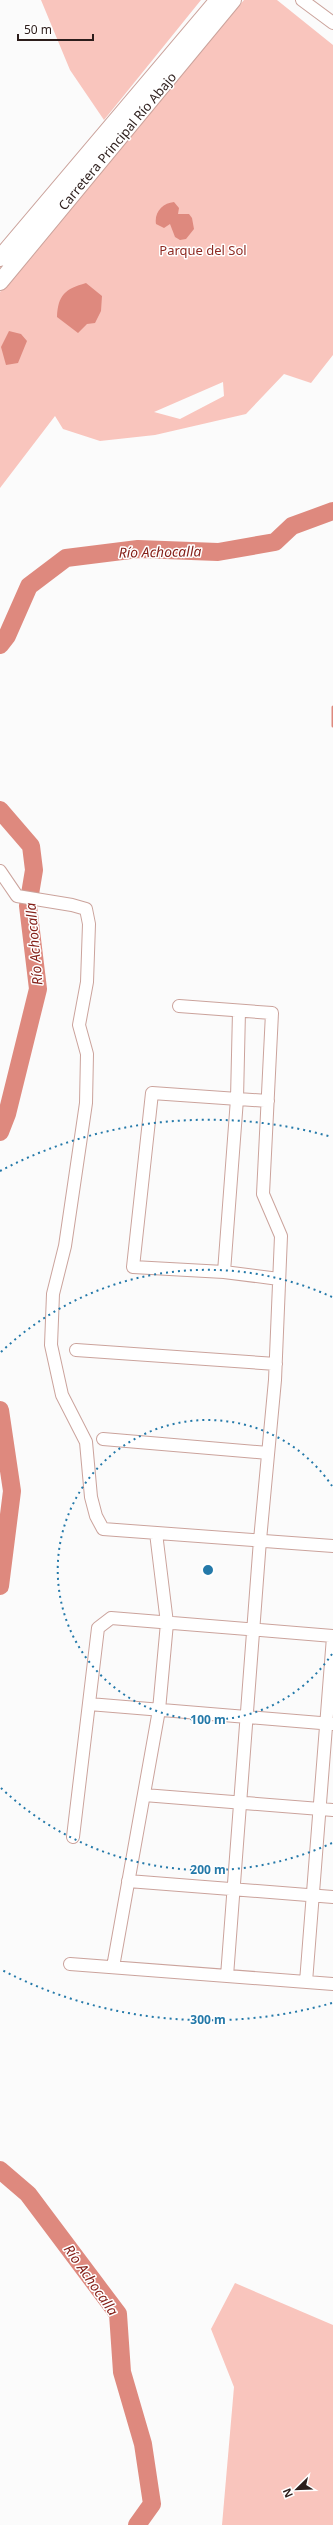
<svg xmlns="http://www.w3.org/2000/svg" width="333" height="2525" viewBox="0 0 333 2525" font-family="'Noto Sans',sans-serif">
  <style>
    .green { fill: #f9c5bd; fill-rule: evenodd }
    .water { fill: #de897e }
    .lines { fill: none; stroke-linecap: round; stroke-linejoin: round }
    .stream { stroke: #de897e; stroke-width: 3 }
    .river { stroke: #de897e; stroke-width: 18 }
    .minor-casing { stroke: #cba39c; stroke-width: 14 }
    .major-casing { stroke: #cba39c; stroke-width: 18 }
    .minor { stroke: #fff; stroke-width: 12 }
    .major { stroke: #fff; stroke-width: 16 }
    .ring { fill: none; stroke: #2479a9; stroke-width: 2; stroke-dasharray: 2 4 }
    .labels { text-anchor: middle; stroke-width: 3; stroke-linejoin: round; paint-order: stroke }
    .street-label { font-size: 13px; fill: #2c1d1b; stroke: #fff }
    .park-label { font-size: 13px; fill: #8f2b23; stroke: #fff }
    .water-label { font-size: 14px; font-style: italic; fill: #85211a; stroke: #fff }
    .centre { fill: #2479a9; stroke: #fff; stroke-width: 2 }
    .ring-label { font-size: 12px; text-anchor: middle; font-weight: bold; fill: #2479a9; stroke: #fff; stroke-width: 3; stroke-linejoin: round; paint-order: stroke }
  </style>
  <rect width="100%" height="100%" fill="#fbfbfb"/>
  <path class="green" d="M 41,0 L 201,0 L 104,120 L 70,70 Z
    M 244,0 L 277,0 L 333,45 L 333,355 L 311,383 L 284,374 L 246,414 L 155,435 L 100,441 L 63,429 L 55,416 L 0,488 L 0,292 L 163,92 ZM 223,382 L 224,396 L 180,419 L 154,412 Z
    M 235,2283 L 333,2325 L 333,2525 L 222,2525 L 234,2387 L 211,2329 Z"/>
  <path class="water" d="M 174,202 L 179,208 L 178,214 L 189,214 L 192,218 L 194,229 L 186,239 L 180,240 L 175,237 L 170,224 L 164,228 L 156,224 C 154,212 163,203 174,202 Z
    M 86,283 L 102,296 L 101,311 L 95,323 L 87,324 L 78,333 L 57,317 C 58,295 65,289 86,283 Z
    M 9,331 L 21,334 L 27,341 L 18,363 L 6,365 L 1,347 Z"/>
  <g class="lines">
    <path class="stream" d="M 333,707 L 333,726"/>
    <path class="river" d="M 0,645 L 7,636 L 29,586 L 66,558 L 138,549 L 218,552 L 275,542 L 292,526 L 333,511
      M 0,810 L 31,846 L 34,870 L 28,906 L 38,989 L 7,1114 L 0,1132
      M 0,1410 L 12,1491 L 0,1586
      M 0,2170 L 28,2194 L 118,2314 L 122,2372 L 143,2444 L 152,2504 L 137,2525"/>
    <g class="minor-casing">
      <path id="minor" d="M 302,0 L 333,23
        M 0,871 L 17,896 L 72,905 L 86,909 L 89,924 L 87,982 L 79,1025 L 87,1054 L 86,1103 L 65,1246 L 53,1294 L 51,1345 L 62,1395 L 86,1442 L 91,1497 L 96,1516 L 103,1529 L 333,1546
        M 179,1006 L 272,1013 L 263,1194 L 281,1236 L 275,1380 L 260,1540 L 227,1976
        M 268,1101 L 152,1093 L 133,1267 L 224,1272 L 279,1279
        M 224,1272 L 237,1099 L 239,1011
        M 76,1350 L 276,1364
        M 103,1439 L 268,1453
        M 89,1704 L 333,1724
        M 144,1795 L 333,1810
        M 73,1837 L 98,1628 L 111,1618 L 333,1636
        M 128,1881 L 333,1897
        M 70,1964 L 333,1984
        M 113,1967 L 159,1710 L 167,1623 L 156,1533
        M 306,1982 L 333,1637"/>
    </g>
    <g class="major-casing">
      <path id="major" d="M 0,258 L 218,0
        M 0,282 L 233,0"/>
    </g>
    <use href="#minor" class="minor"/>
    <use href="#major" class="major"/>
  </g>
  <g class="ring">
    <path d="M332 1654A150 150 0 1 1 332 1486"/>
    <path d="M332 1843A300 300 0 0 1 1 1788M1 1352A300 300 0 0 1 332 1297"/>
    <path d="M332 2003A450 450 0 0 1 0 1969M0 1171A450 450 0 0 1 332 1137"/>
  </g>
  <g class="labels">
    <g class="street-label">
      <text transform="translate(117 141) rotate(-50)" y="5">Carretera Principal Río Abajo</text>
    </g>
    <g class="park-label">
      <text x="203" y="255">Parque del Sol</text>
    </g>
    <g class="water-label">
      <text transform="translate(160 552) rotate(-1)" y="5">Río Achocalla</text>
      <text transform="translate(34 944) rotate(-95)" y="5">Río Achocalla</text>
      <text transform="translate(91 2280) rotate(55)" y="5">Río Achocalla</text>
    </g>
  </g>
  <circle cx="208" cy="1570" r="6" class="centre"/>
  <g class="ring-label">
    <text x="208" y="1724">100 m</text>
    <text x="208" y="1874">200 m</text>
    <text x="208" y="2024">300 m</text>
  </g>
  <g transform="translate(297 2489) rotate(247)" stroke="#ffffff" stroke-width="3" paint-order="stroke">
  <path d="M0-3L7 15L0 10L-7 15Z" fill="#2c1d1b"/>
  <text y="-6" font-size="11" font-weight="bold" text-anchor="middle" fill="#2c1d1b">N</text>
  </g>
  <path d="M18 34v6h75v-6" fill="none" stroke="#2c1d1b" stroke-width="2"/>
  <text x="24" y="34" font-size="12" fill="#2c1d1b" stroke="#ffffff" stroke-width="3" paint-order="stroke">50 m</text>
</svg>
